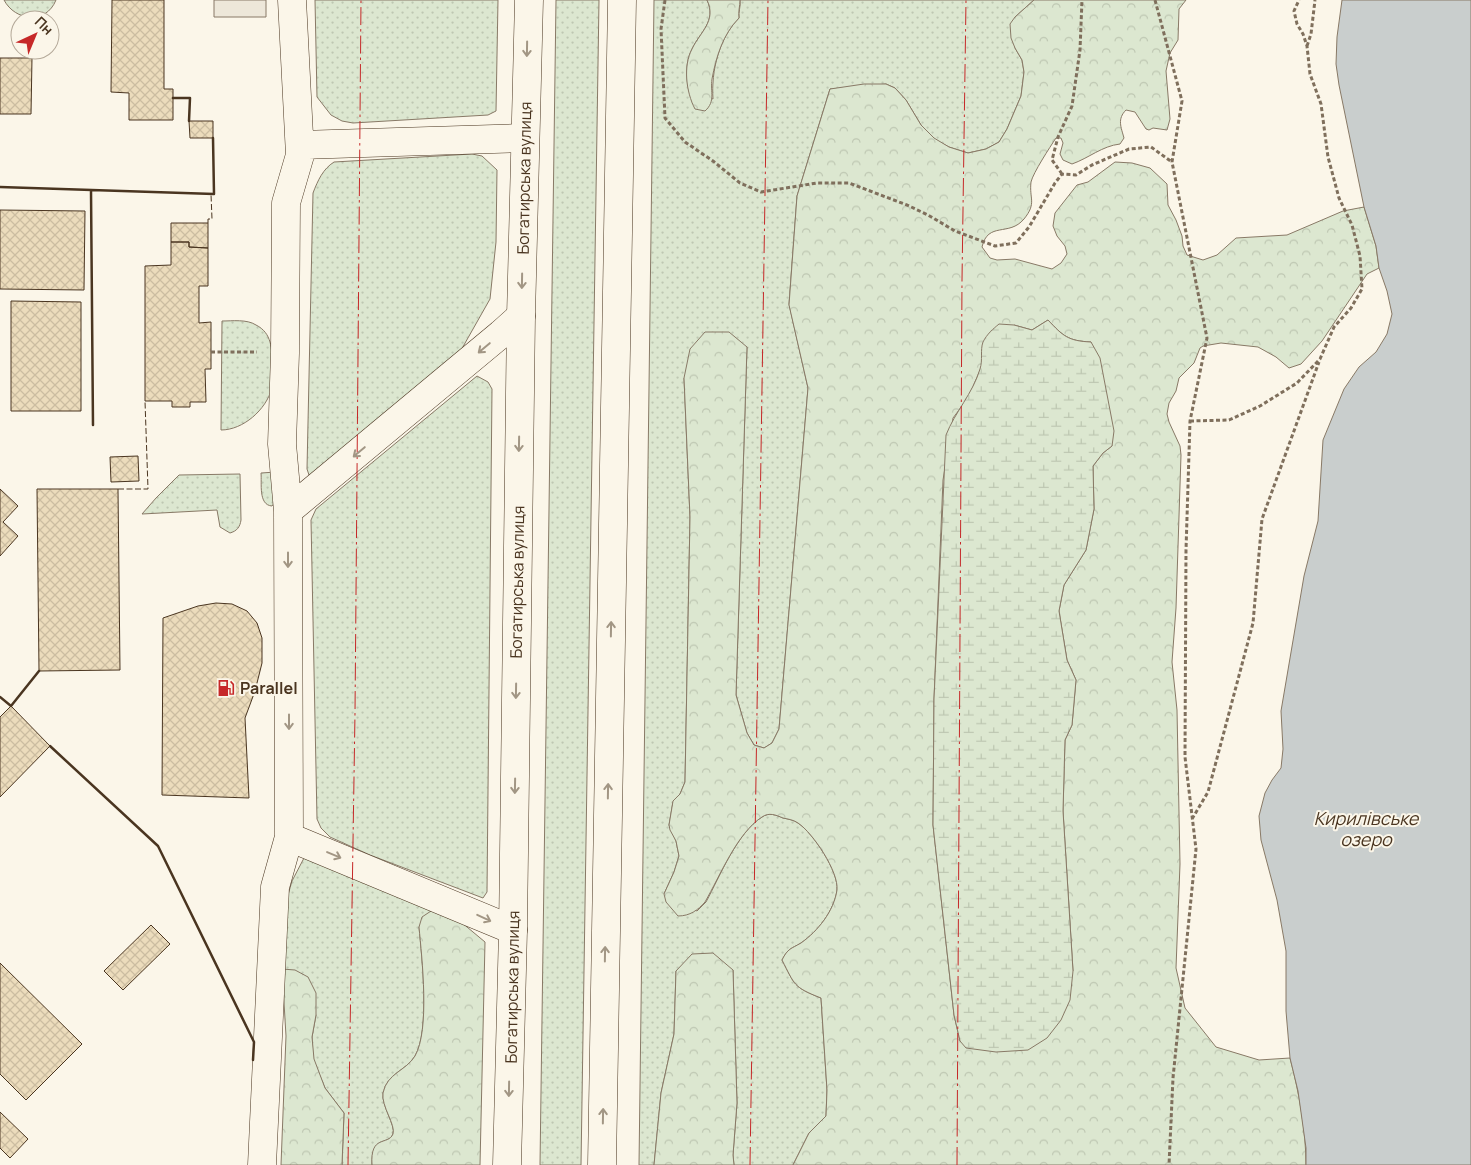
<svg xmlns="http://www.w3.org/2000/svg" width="1471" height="1165" viewBox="0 0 1471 1165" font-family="Manrope,sans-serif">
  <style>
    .grass { fill: url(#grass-dots); stroke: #887966 }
    .forest { fill: url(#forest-crowns); stroke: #887966; fill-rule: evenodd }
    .wetland { fill: url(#wetland-marsh); stroke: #887966 }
    .parking { fill: #ede7d9; stroke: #887966 }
    .water { fill: #c9cecd; stroke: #887966 }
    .building { fill: url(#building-cross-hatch); stroke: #4a3520 }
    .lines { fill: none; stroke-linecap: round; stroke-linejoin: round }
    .minor-casing { stroke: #4a3520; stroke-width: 29 }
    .major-casing { stroke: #4a3520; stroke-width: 29 }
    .path { stroke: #7f6f5c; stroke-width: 3; stroke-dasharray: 4 2.5; stroke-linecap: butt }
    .minor { stroke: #fbf6e9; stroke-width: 28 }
    .major { stroke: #fbf6e9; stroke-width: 28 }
    .fence { stroke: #4a3520; stroke-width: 1; stroke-dasharray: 6 2.5; stroke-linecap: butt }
    .wall { stroke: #4a3520; stroke-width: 2.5 }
    .power { stroke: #c62828; stroke-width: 1; stroke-dasharray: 18 4 2.5 4; stroke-linecap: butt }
    .oneway { stroke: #a29684 }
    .labels { text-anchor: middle; stroke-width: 4; stroke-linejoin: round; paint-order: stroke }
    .street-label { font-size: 16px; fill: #4a3520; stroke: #fbf6e9 }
    .poi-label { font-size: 16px; font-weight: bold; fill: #4a3520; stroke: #fbf6e9; text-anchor: start }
    .water-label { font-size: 18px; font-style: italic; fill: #4a3520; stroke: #fbf6e9 }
  </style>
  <defs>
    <pattern id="grass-dots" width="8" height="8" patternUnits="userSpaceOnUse" patternTransform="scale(1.25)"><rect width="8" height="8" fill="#dce7d0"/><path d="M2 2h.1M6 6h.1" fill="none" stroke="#bec7b2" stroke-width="1.8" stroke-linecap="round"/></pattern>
    <pattern id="forest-crowns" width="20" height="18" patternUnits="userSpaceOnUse" patternTransform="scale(1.25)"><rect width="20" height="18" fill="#dce7d0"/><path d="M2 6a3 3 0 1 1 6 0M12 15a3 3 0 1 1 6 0" fill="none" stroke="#bec7b2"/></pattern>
    <pattern id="wetland-marsh" width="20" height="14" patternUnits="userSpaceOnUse" patternTransform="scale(1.25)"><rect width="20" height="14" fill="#dce7d0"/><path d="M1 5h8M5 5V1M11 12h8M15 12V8" fill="none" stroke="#bec7b2"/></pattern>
    <pattern id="building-cross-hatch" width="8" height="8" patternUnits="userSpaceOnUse" patternTransform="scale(1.25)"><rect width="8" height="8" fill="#ecdcbc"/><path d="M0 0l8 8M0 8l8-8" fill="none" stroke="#ccbda1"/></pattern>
  </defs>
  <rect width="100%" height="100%" fill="#fbf6e9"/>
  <path class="grass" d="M 4,0 L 56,0 C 46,25 15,21 4,0 Z
    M 315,0 L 498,0 L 496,111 L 488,115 L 353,123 L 342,121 L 331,115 L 317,97 Z
    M 556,0 L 599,0 L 581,1165 L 540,1165 Z
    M 654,0 L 707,0 C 717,21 700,32 692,49 C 685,62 686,78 689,91 L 713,99 C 711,71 719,38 739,18 C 738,12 741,7 740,0 L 1034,0 L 1015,17 L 1015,48 L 1022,60 L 1024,72 L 1021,96 L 1007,129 L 999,142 L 986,149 L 968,153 L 949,147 L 934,139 L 921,125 L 906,100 L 895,88 L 886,84 L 830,89 L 797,196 L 789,304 L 808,388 L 779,729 L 772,743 L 764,748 L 754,745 L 747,733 L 736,695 L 747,347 L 684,378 L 690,517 L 685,782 L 680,794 L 673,802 L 669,825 L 676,841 L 679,856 L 674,872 L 664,894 L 697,911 L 706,902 C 720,876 737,833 762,817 C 769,812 776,815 783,818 C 788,819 794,820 798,823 C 813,833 839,872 837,890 C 834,911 818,931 801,943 C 791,949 788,948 782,960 C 795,985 793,987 821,998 L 827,1090 L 826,1116 L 809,1133 L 793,1165 L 734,1165 L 733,1155 L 737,1103 L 733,970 L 676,971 L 674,1034 L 661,1093 L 654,1165 L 639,1165 Z
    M 472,154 L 482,156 L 497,170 L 496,242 L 490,299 L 460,352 L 314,476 L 309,475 L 307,469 L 313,193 C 318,180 323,169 334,162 Z
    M 222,321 C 232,321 247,319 256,325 C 272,333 272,349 272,365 C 272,372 273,381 272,388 C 266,410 243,430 221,430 Z
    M 477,376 L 488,382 L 492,389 L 487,892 L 483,898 L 370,855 L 330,837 L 321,828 L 317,819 L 311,520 L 316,509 Z
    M 276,472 L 275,502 L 272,506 C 258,505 262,483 261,473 Z
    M 240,474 L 241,520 C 240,527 237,531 230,533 L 220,527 L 217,510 L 142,514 L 156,498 L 179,475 Z
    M 304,858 L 434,909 L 419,927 C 422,959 430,1030 415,1056 C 406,1071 387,1073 383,1093 C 381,1105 396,1126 393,1134 C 388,1146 371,1134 372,1165 L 342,1165 L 344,1113 L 325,1088 L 313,1059 L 312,1037 L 316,1015 L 282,969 L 282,916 L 292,881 Z"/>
  <path class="forest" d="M 707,0 L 740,0 C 740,6 738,12 739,18 C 723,34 716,57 712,79 C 710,92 716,101 705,111 L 695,109 C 686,92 683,66 692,49 C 700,32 717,21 707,0 Z
    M 1034,0 L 1186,0 L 1179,9 L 1178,40 L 1170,53 L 1166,71 L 1170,119 L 1167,130 L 1153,128 L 1149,130 L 1146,129 L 1135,112 L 1126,110 C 1117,119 1121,127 1124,138 L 1120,144 C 1102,146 1089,158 1072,164 L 1063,160 L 1060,154 L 1063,143 L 1061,138 L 1056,138 C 1050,147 1033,173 1031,182 C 1029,199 1037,203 1024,219 C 1009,237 988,221 982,247 L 990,258 L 997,260 L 1015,259 L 1052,269 L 1061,263 L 1067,254 L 1065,246 L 1057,236 L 1053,226 L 1055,213 L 1077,185 L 1088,182 L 1115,162 L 1132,163 L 1150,168 L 1167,184 L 1168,205 L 1176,220 L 1182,236 L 1183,246 L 1187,255 L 1203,260 L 1217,255 L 1236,238 L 1287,235 L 1343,211 L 1364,207 L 1376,246 L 1379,268 L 1367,274 L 1322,341 L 1301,364 L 1289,368 L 1276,357 L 1258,347 L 1221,343 L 1203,346 L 1200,348 L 1194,363 L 1179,378 L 1176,391 L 1169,403 L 1167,414 L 1169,422 L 1180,446 L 1181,455 L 1176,608 L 1172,662 L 1177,710 L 1180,864 L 1176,968 L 1185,1008 L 1216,1047 L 1259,1060 L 1290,1058 C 1299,1092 1306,1131 1306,1165 L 793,1165 L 809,1133 L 826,1116 L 827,1090 L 821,998 C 793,987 795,985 782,960 C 788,948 791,949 801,943 C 818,931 834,911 837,890 C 839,872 813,833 798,823 C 794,820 788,819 783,818 C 776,815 769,812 762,817 C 737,833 720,876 705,902 C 698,910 690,916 678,916 L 666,902 L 664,894 L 674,872 L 679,856 L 676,841 L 670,830 L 669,825 L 673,801 L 680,794 L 685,782 L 690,517 L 684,378 L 690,349 L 705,332 L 729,332 L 747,347 L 736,695 L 747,733 L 754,745 L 764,748 L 772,743 L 779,729 L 808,388 L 789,305 L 797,196 L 830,89 L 864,84 L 886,84 L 895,88 L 906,100 L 921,125 L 934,138 L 949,147 L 968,153 L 986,149 L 999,142 L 1007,129 L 1021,96 L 1024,72 L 1022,60 L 1015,48 L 1011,38 L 1010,24 L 1015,17 ZM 1048,320 C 1063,336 1068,341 1091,342 L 1112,446 L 1103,453 L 1093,466 L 1094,509 L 1086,550 L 1064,585 L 1059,611 L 1067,660 L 1076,680 L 1072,725 L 1065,740 L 1063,811 L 1073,971 L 960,1041 L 954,1015 L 933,825 L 934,699 L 943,480 L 953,418 L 968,398 L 981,368 L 1014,325 L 1032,330 Z
    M 434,909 L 461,922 L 485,942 L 480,1165 L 372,1165 C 370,1134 388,1146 393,1134 C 396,1125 381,1106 383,1093 C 387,1073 406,1071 415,1056 C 430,1030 422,959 419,927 L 422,917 Z
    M 713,953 L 733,970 L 737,1103 L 733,1155 L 734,1165 L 654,1165 L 661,1093 L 674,1034 L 676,971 L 692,954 Z
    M 282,969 L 295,970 L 308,977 L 316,993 L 316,1015 L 312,1037 L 314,1059 L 325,1088 L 344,1113 L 342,1165 L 281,1165 L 286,1036 Z"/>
  <path class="wetland" d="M 1048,320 C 1063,336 1068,341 1091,342 L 1100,358 L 1114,431 L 1112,446 L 1103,453 L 1093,466 L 1094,509 L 1086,550 L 1064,585 L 1059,611 L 1067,660 L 1076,680 L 1072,725 L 1065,740 L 1063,811 L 1073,971 L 1070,1000 L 1061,1020 L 1047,1038 L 1028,1050 L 996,1052 L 966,1048 L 960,1041 L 954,1015 L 933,825 L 934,699 L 946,435 C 955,412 973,393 980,369 C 983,360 980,350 983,342 C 987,334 993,329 999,324 L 1014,325 L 1032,330 Z"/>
  <path class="parking" d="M 214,0 L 266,0 L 266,17 L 214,17 Z"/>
  <path class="water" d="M 1342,0 L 1471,0 L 1471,1165 L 1306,1165 L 1306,1148 L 1298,1091 L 1290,1058 L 1286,1011 L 1286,951 L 1277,900 L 1261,840 L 1259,816 L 1265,793 L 1272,780 L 1281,768 L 1283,749 L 1281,711 L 1304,576 L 1318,521 L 1323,440 L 1344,389 L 1359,367 L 1376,352 L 1387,334 L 1392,314 L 1387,291 L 1379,268 L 1376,246 L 1364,207 L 1339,85 L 1336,64 L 1337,37 Z"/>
  <path class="building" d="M 112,0 L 164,0 L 164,89 L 173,89 L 173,120 L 129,120 L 129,93 L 111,92 Z
    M 0,58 L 32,58 L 31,114 L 0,114 Z
    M 189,121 L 213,121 L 213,138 L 190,138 Z
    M 0,210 L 85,211 L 84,290 L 0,289 Z
    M 171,223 L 208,223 L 208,248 L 189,247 L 189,242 L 171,242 Z
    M 171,242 L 189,242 L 189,247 L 208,248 L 208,286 L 199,286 L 199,323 L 211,322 L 211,369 L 205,369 L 206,402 L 190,402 L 190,407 L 172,407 L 172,401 L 145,401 L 145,266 L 171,265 Z
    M 11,301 L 81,302 L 81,411 L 11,411 Z
    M 138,456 L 139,481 L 111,482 L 110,457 Z
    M 0,489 L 18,506 L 3,522 L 18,536 L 0,556 Z
    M 37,489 L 118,489 L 120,670 L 39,671 Z
    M 216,603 L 232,604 L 247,611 L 257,623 L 262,638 L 262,663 L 255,691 L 245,718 L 249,798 L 162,795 L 163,618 L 198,606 Z
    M 11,706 L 50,746 L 0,797 L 0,717 Z
    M 151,925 L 170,944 L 123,990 L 104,971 Z
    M 0,963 L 82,1044 L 26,1100 L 0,1074 Z
    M 0,1112 L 28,1139 L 10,1158 L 0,1148 Z"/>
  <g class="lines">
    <g class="minor-casing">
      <path id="minor" d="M 300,145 L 525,138
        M 288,511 L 501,334 L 521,316
        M 289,837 L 513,930
        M 262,1165 L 275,887 L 289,837 L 288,511 L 282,444 L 285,353 L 286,203 L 300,155 L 292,0"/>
    </g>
    <g class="major-casing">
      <path id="major" d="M 507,1165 L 513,930 L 521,316 L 529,0
        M 602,1165 L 622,0"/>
    </g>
    <path class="path" d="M 665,0 L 661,29 L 665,118 L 685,142 L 713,161 L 740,183 L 761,192 L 817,183 L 849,183 L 907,205 L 928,215 L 955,231 L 995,246 L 1016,243 L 1029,227 L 1055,183 L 1062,174 L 1076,175 L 1092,165 L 1129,149 L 1151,147 L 1172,162
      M 1155,0 L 1182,101 L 1172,162 L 1207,338 L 1190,421 L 1186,550 L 1185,757 L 1196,849 L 1173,1078 L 1169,1165
      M 1307,46 L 1311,34 L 1315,0
      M 1062,174 L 1052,160 L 1058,137 L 1072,106 L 1080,50 L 1082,0
      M 211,352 L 257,352
      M 1190,421 L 1229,420 L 1260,406 L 1297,383 L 1320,359 L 1334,327 L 1351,308 L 1362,289 L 1360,256 L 1352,225 L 1339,198 L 1328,157 L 1321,104 L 1310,74 L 1307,46 L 1303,34 L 1297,24 L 1294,11 L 1299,0
      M 1192,819 L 1208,792 L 1253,623 L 1262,519 L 1319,362"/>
    <use href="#minor" class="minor"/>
    <use href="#major" class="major"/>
    <path class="fence" d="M 208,223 L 208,219 L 212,219 L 211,194
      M 118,489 L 148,489 L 145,401"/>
    <path class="wall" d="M 173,98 L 190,98 L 189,121
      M 0,187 L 214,194 L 213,138
      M 91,191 L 93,425
      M 0,697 L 11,706 L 39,671
      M 50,746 L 158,846 L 254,1042 L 253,1060"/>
    <path class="power" d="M 348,1165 L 355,713 L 361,0
      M 750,1165 L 768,0
      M 957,1165 L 962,280 L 966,0"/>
  </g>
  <defs><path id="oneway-shaft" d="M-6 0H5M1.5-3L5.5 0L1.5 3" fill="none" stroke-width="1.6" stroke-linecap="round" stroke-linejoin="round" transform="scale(1.25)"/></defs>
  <g class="oneway">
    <use href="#oneway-shaft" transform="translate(527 49) rotate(91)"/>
    <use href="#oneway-shaft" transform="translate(522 281) rotate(91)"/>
    <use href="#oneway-shaft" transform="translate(484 348) rotate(140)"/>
    <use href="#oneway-shaft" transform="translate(519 444) rotate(91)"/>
    <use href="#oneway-shaft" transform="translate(359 452) rotate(140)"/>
    <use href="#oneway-shaft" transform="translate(288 560) rotate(90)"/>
    <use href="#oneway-shaft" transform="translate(611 629) rotate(-89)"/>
    <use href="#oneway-shaft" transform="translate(516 691) rotate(91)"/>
    <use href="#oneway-shaft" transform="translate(289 722) rotate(90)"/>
    <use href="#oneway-shaft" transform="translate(515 786) rotate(91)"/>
    <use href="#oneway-shaft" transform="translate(608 791) rotate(-89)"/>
    <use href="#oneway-shaft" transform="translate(334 855) rotate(23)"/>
    <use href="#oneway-shaft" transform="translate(484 918) rotate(25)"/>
    <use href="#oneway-shaft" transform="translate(605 954) rotate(-89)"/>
    <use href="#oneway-shaft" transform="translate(509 1089) rotate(91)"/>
    <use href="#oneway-shaft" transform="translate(603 1116) rotate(-89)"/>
  </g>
  <defs>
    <g id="fuel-bare" transform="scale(1.35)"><path d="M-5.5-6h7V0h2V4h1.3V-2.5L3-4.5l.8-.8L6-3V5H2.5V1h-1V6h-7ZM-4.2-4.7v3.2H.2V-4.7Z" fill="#c62828" stroke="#fbf6e9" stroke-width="2.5" paint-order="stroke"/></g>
  </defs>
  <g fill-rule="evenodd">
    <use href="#fuel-bare" x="226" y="688"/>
  </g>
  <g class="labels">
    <g class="street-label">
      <text transform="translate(524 178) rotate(-89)" y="6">Богатирська вулиця</text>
      <text transform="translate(517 582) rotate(-89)" y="6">Богатирська вулиця</text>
      <text transform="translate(512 987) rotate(-89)" y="6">Богатирська вулиця</text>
    </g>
    <g class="poi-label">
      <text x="240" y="694">Parallel</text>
    </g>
    <g class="water-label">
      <text x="1366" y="825">Кирилівське<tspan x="1366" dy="21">озеро</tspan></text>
    </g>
  </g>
  <g transform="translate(35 35) rotate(44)"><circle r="24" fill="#fbf6e9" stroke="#b4a999"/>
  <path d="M0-4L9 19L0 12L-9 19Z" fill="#c62828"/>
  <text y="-8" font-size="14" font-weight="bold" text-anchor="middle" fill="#4a3520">Пн</text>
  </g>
</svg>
